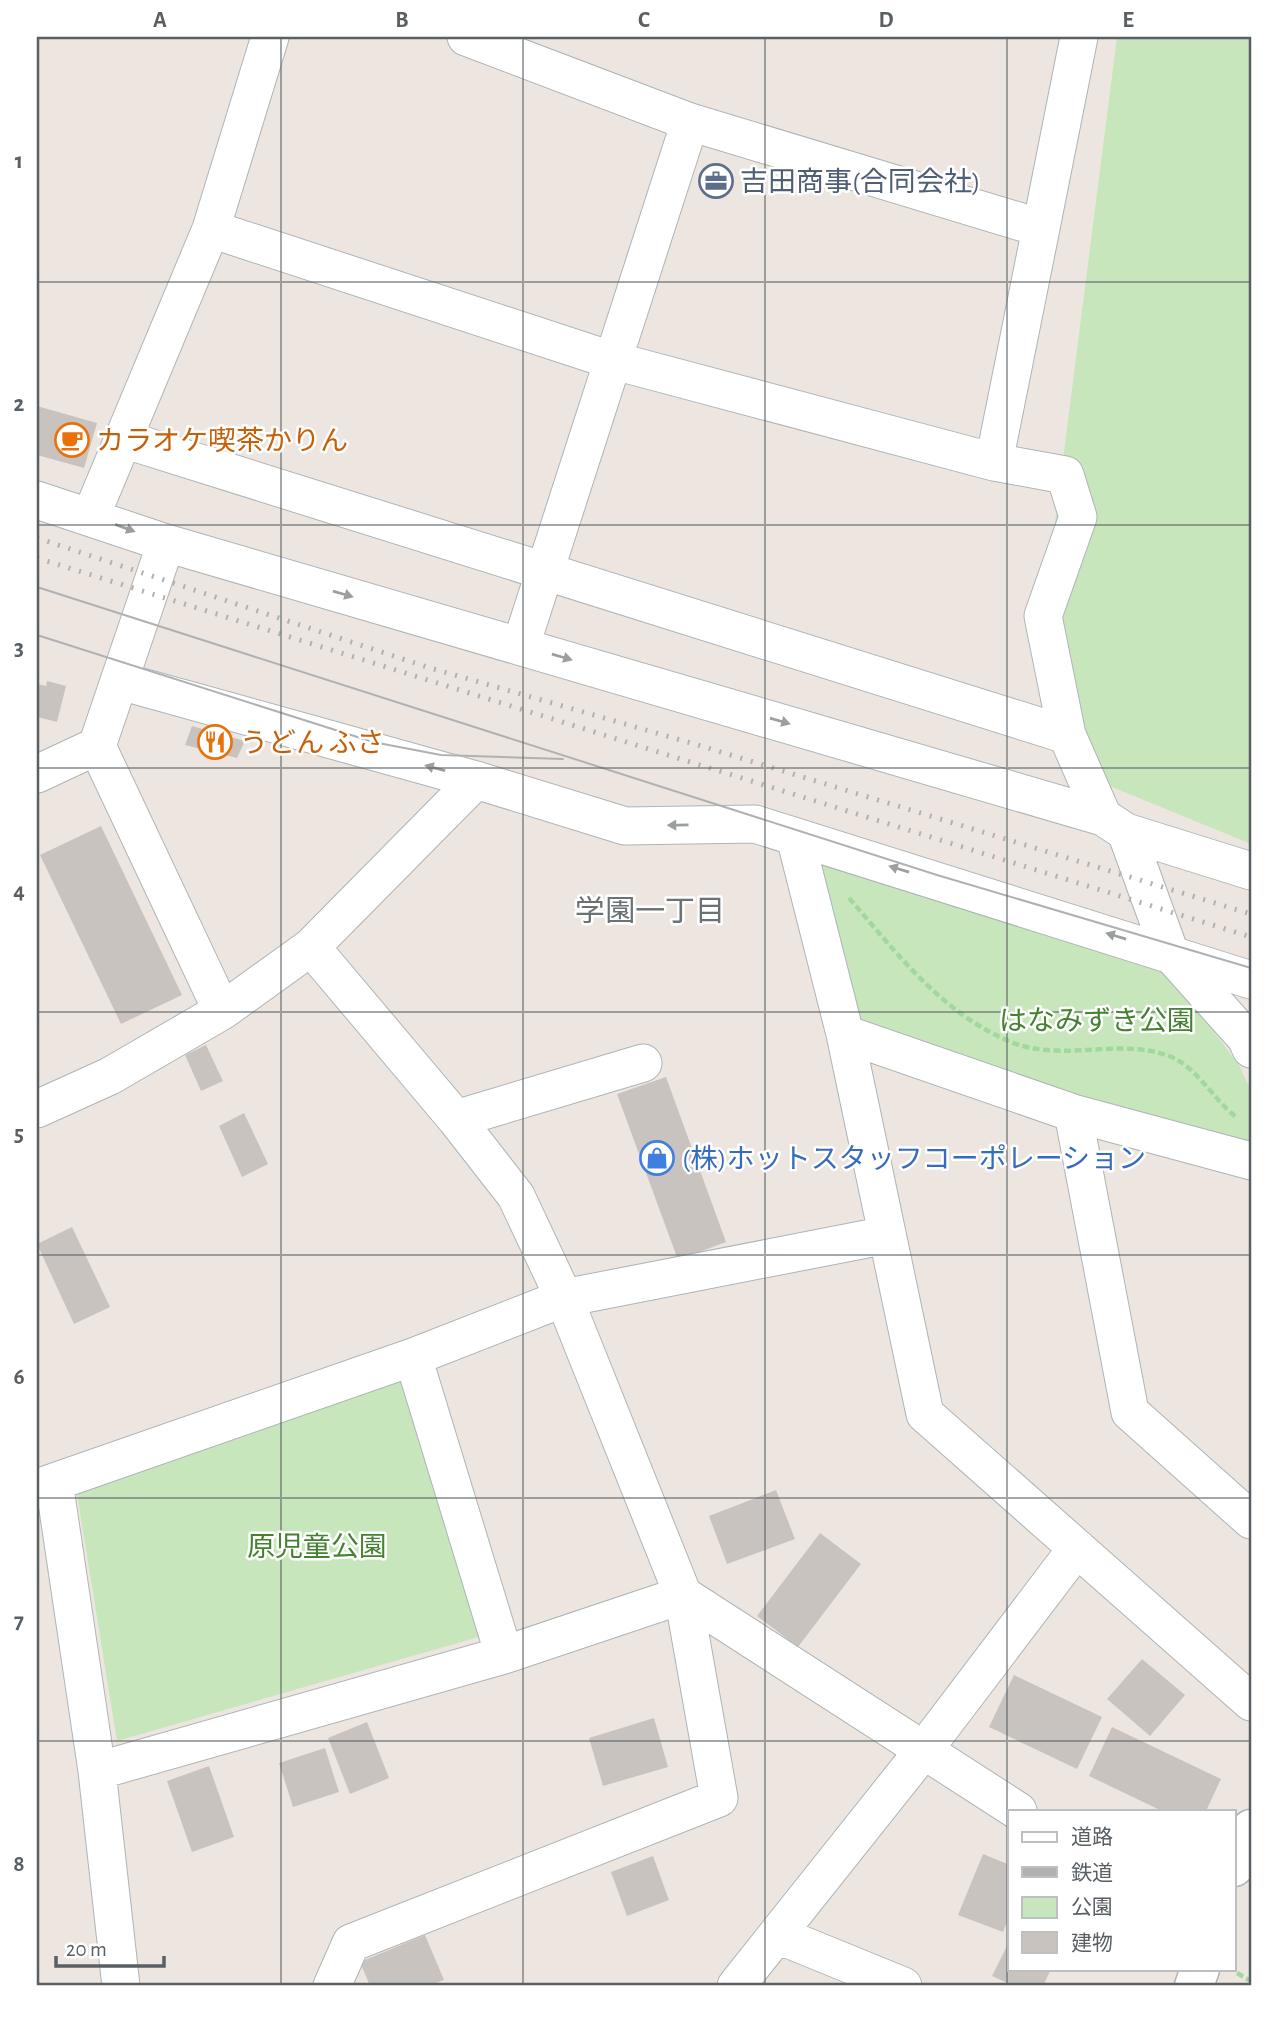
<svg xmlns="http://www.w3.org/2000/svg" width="1288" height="2023" viewBox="0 0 1288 2023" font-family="'Alegreya Sans','Noto Sans JP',sans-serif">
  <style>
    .green { fill: #c7e6bb }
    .building { fill: #c9c3bf }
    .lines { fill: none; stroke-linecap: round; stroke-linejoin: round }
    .minor-casing { stroke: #aeb4b6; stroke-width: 39 }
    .tertiary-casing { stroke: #aeb4b6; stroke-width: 41 }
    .path { stroke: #a0d89e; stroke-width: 4.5; stroke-dasharray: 7 3.5; stroke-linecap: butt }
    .minor { stroke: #fff; stroke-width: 37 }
    .tertiary { stroke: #fff; stroke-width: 38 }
    .tram { stroke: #b0b1b2; stroke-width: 2 }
    .rail { stroke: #b0b1b2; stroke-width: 5; stroke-dasharray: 2 9; stroke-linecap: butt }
    .oneway { fill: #9b9fa1 }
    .grid { fill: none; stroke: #595f62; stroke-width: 2; stroke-opacity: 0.55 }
    .labels { text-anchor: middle; stroke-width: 5; stroke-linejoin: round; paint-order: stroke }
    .service-label { font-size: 28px; fill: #4e5e75; stroke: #fff; text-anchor: start }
    .food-label { font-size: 28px; fill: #c56008; stroke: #fff; text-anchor: start }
    .park-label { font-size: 28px; fill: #448130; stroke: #fff }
    .shop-label { font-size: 28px; fill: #366cbe; stroke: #fff; text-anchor: start }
    .neighbourhood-label { font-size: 30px; fill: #6a7274; stroke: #fff }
    .neatline { fill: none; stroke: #595f62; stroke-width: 2.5 }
    .grid-label { font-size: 23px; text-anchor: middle; font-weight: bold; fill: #595f62 }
  </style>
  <rect width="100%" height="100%" fill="#ede6e0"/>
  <path class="green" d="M 1117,37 L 1251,37 L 1251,844 L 1090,778 L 1043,616 Z
    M 822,856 L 1155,954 L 1239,1065 L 1251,1091 L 1251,1152 L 862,1031 L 815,873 Z
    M 407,1377 L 482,1636 L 117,1741 L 76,1488 Z"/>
  <path class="building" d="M 37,406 L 97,423 L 84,468 L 37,455 Z
    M 47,681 L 66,686 L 57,722 L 37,717 L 37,684 L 46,686 Z
    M 192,726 L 245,741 L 237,758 L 185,745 Z
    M 101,826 L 182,995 L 121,1024 L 40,855 Z
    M 206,1045 L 223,1081 L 201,1091 L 185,1055 Z
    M 666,1077 L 726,1242 L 678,1260 L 617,1094 Z
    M 244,1113 L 268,1164 L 242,1177 L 219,1126 Z
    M 72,1227 L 110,1307 L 74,1324 L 37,1244 Z
    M 776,1490 L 795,1539 L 727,1564 L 709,1516 Z
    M 820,1533 L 861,1564 L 798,1647 L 757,1616 Z
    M 1142,1659 L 1185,1695 L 1150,1736 L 1107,1699 Z
    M 1014,1675 L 1102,1717 L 1077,1769 L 989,1727 Z
    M 654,1718 L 668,1767 L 603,1786 L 589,1738 Z
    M 367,1722 L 389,1778 L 350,1794 L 328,1738 Z
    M 1112,1727 L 1221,1779 L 1206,1811 L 1162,1811 L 1089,1776 Z
    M 325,1748 L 339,1792 L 293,1807 L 279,1763 Z
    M 209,1766 L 234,1837 L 192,1852 L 167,1781 Z
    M 983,1854 L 1010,1865 L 1010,1915 L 1003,1932 L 958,1915 Z
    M 653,1856 L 669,1900 L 627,1916 L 611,1872 Z
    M 425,1935 L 444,1980 L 428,1986 L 370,1986 L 360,1962 Z
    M 1010,1940 L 1010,1969 L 1051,1969 L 1043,1986 L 1014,1986 L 992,1976 Z"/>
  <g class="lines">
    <g class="minor-casing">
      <path id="minor" d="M 466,37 L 690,122 L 1041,228 L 1079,37
        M 211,229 L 611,360 L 994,462 L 1065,475 L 1078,517 L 1043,616 L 1067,735 L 1103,817
        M 123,439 L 1067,735
        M 994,462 L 1041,228
        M 37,500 L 166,543 L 1103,817 L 1126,832 L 1251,871
        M 91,516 L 211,229 L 270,37
        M 521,645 L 690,122
        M 120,681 L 476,780 L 625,826 L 755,824 L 1251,980
        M 97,746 L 222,1011
        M 37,774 L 97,746 L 166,543
        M 1126,832 L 1170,953 L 1246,1038 L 1251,1049
        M 795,837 L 845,1034 L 925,1414 L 1251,1702
        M 311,947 L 456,1119 L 516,1196 L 564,1298 L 683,1595 L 719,1798 L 351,1943 L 332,1986
        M 845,1034 L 1073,1113 L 1251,1161
        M 37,1109 L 110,1076 L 222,1011 L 311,947 L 476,780
        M 1073,1113 L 1130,1412 L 1251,1520
        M 456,1119 L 643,1063
        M 413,1357 L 504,1655
        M 54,1482 L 97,1771
        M 37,1488 L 413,1357 L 564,1298 L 887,1235
        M 683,1595 L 1018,1811
        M 778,1935 L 903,1986
        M 121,1986 L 97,1771 L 504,1655 L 683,1595
        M 736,1986 L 923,1751 L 1077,1548"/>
    </g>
    <g class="tertiary-casing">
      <path id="tertiary" d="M 1234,1867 L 1251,1829
        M 1194,1986 L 1200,1969"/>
    </g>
    <path class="path" d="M 849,898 C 897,953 941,1013 1011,1042 C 1062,1063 1119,1037 1169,1056 C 1196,1066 1214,1100 1236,1117
      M 1237,1973 L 1251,1981"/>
    <use href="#minor" class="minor"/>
    <use href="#tertiary" class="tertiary"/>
    <path class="tram" d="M 37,587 L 937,875 L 1251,968
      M 37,635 L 373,742 L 441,755 L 563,759"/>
    <path class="rail" d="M 37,538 L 427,667 L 698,745 L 1251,914
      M 37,558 L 1251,937"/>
  </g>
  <defs><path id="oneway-solid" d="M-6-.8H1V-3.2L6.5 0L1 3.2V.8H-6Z" transform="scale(1.75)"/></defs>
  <g class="oneway">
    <use href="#oneway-solid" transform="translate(125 528) rotate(20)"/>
    <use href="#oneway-solid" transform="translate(343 594) rotate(16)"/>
    <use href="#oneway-solid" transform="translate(562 657) rotate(16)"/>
    <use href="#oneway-solid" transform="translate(780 721) rotate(16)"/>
    <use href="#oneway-solid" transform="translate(435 768) rotate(-165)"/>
    <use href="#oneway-solid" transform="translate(678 825) rotate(179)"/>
    <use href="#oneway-solid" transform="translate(899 869) rotate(-163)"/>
    <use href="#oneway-solid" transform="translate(1116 936) rotate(-163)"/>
  </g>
  <path class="grid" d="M 281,37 L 281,1986M 523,37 L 523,1986M 765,37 L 765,1986M 1007,37 L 1007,1986M 37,282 L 1251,282M 37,525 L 1251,525M 37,768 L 1251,768M 37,1012 L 1251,1012M 37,1255 L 1251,1255M 37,1498 L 1251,1498M 37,1741 L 1251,1741"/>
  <defs>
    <g id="office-ring" transform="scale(1.75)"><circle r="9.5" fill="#fff" stroke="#5c6f8a" stroke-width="1.5"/><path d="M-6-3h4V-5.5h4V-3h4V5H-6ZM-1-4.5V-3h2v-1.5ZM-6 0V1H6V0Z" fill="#5c6f8a"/></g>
    <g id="cafe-ring" transform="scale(1.75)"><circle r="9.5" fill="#fff" stroke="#e8710a" stroke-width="1.5"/><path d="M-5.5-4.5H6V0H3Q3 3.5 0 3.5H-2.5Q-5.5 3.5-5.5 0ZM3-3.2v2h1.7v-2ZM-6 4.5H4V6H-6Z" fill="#e8710a"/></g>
    <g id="restaurant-ring" transform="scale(1.75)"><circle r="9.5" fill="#fff" stroke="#e8710a" stroke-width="1.5"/><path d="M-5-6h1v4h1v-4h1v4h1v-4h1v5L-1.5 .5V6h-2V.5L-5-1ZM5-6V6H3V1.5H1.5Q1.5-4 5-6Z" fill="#e8710a"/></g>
    <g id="shop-ring" transform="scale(1.75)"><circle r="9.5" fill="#fff" stroke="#3f7fe0" stroke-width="1.5"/><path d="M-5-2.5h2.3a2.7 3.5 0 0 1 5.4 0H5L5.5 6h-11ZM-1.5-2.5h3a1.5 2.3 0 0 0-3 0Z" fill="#3f7fe0"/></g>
  </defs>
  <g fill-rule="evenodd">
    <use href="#office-ring" x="716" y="181"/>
    <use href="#cafe-ring" x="72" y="440"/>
    <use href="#restaurant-ring" x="215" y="742"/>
    <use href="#shop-ring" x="657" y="1158"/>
  </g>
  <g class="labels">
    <g class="service-label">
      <text x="740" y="191">吉田商事(合同会社)</text>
    </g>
    <g class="food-label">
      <text x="96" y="450">カラオケ喫茶かりん</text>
      <text x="240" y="752">うどん ふさ</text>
    </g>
    <g class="park-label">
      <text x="1097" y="1030">はなみずき公園</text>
      <text x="317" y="1556">原児童公園</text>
    </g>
    <g class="shop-label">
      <text x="682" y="1168">(株)ホットスタッフコーポレーション</text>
    </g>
    <g class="neighbourhood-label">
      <text x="650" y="921">学園一丁目</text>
    </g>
  </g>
  <rect width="1288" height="2023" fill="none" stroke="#ffffff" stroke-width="77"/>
  <rect x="1008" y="1810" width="228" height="161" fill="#ffffff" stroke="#bdbfc0" stroke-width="2"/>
  <rect x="1022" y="1832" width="35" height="10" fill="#ffffff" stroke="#bdbfc0" stroke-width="2"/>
  <text x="1071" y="1844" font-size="21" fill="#595f62">道路</text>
  <rect x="1022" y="1867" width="35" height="10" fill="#b0b1b2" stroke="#bdbfc0" stroke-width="2"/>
  <text x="1071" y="1880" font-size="21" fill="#595f62">鉄道</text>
  <rect x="1022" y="1897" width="35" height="21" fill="#c7e6bb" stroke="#bdbfc0" stroke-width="2"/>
  <text x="1071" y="1914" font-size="21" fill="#595f62">公園</text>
  <rect x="1022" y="1932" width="35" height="21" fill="#c9c3bf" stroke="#bdbfc0" stroke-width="2"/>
  <text x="1071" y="1950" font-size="21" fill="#595f62">建物</text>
  <path d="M56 1956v10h108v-10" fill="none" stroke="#595f62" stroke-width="3.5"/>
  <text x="66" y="1956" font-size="21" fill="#595f62" stroke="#ffffff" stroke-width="5" paint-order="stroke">20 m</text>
  <rect x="38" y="38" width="1212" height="1946" class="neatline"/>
  <g class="grid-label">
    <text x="160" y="27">A</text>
    <text x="402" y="27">B</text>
    <text x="644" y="27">C</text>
    <text x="886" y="27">D</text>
    <text x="1128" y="27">E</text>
    <text x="19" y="168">1</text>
    <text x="19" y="411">2</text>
    <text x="19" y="655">3</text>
    <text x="19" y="898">4</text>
    <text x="19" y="1141">5</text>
    <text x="19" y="1384">6</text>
    <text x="19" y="1628">7</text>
    <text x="19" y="1871">8</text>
  </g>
</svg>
